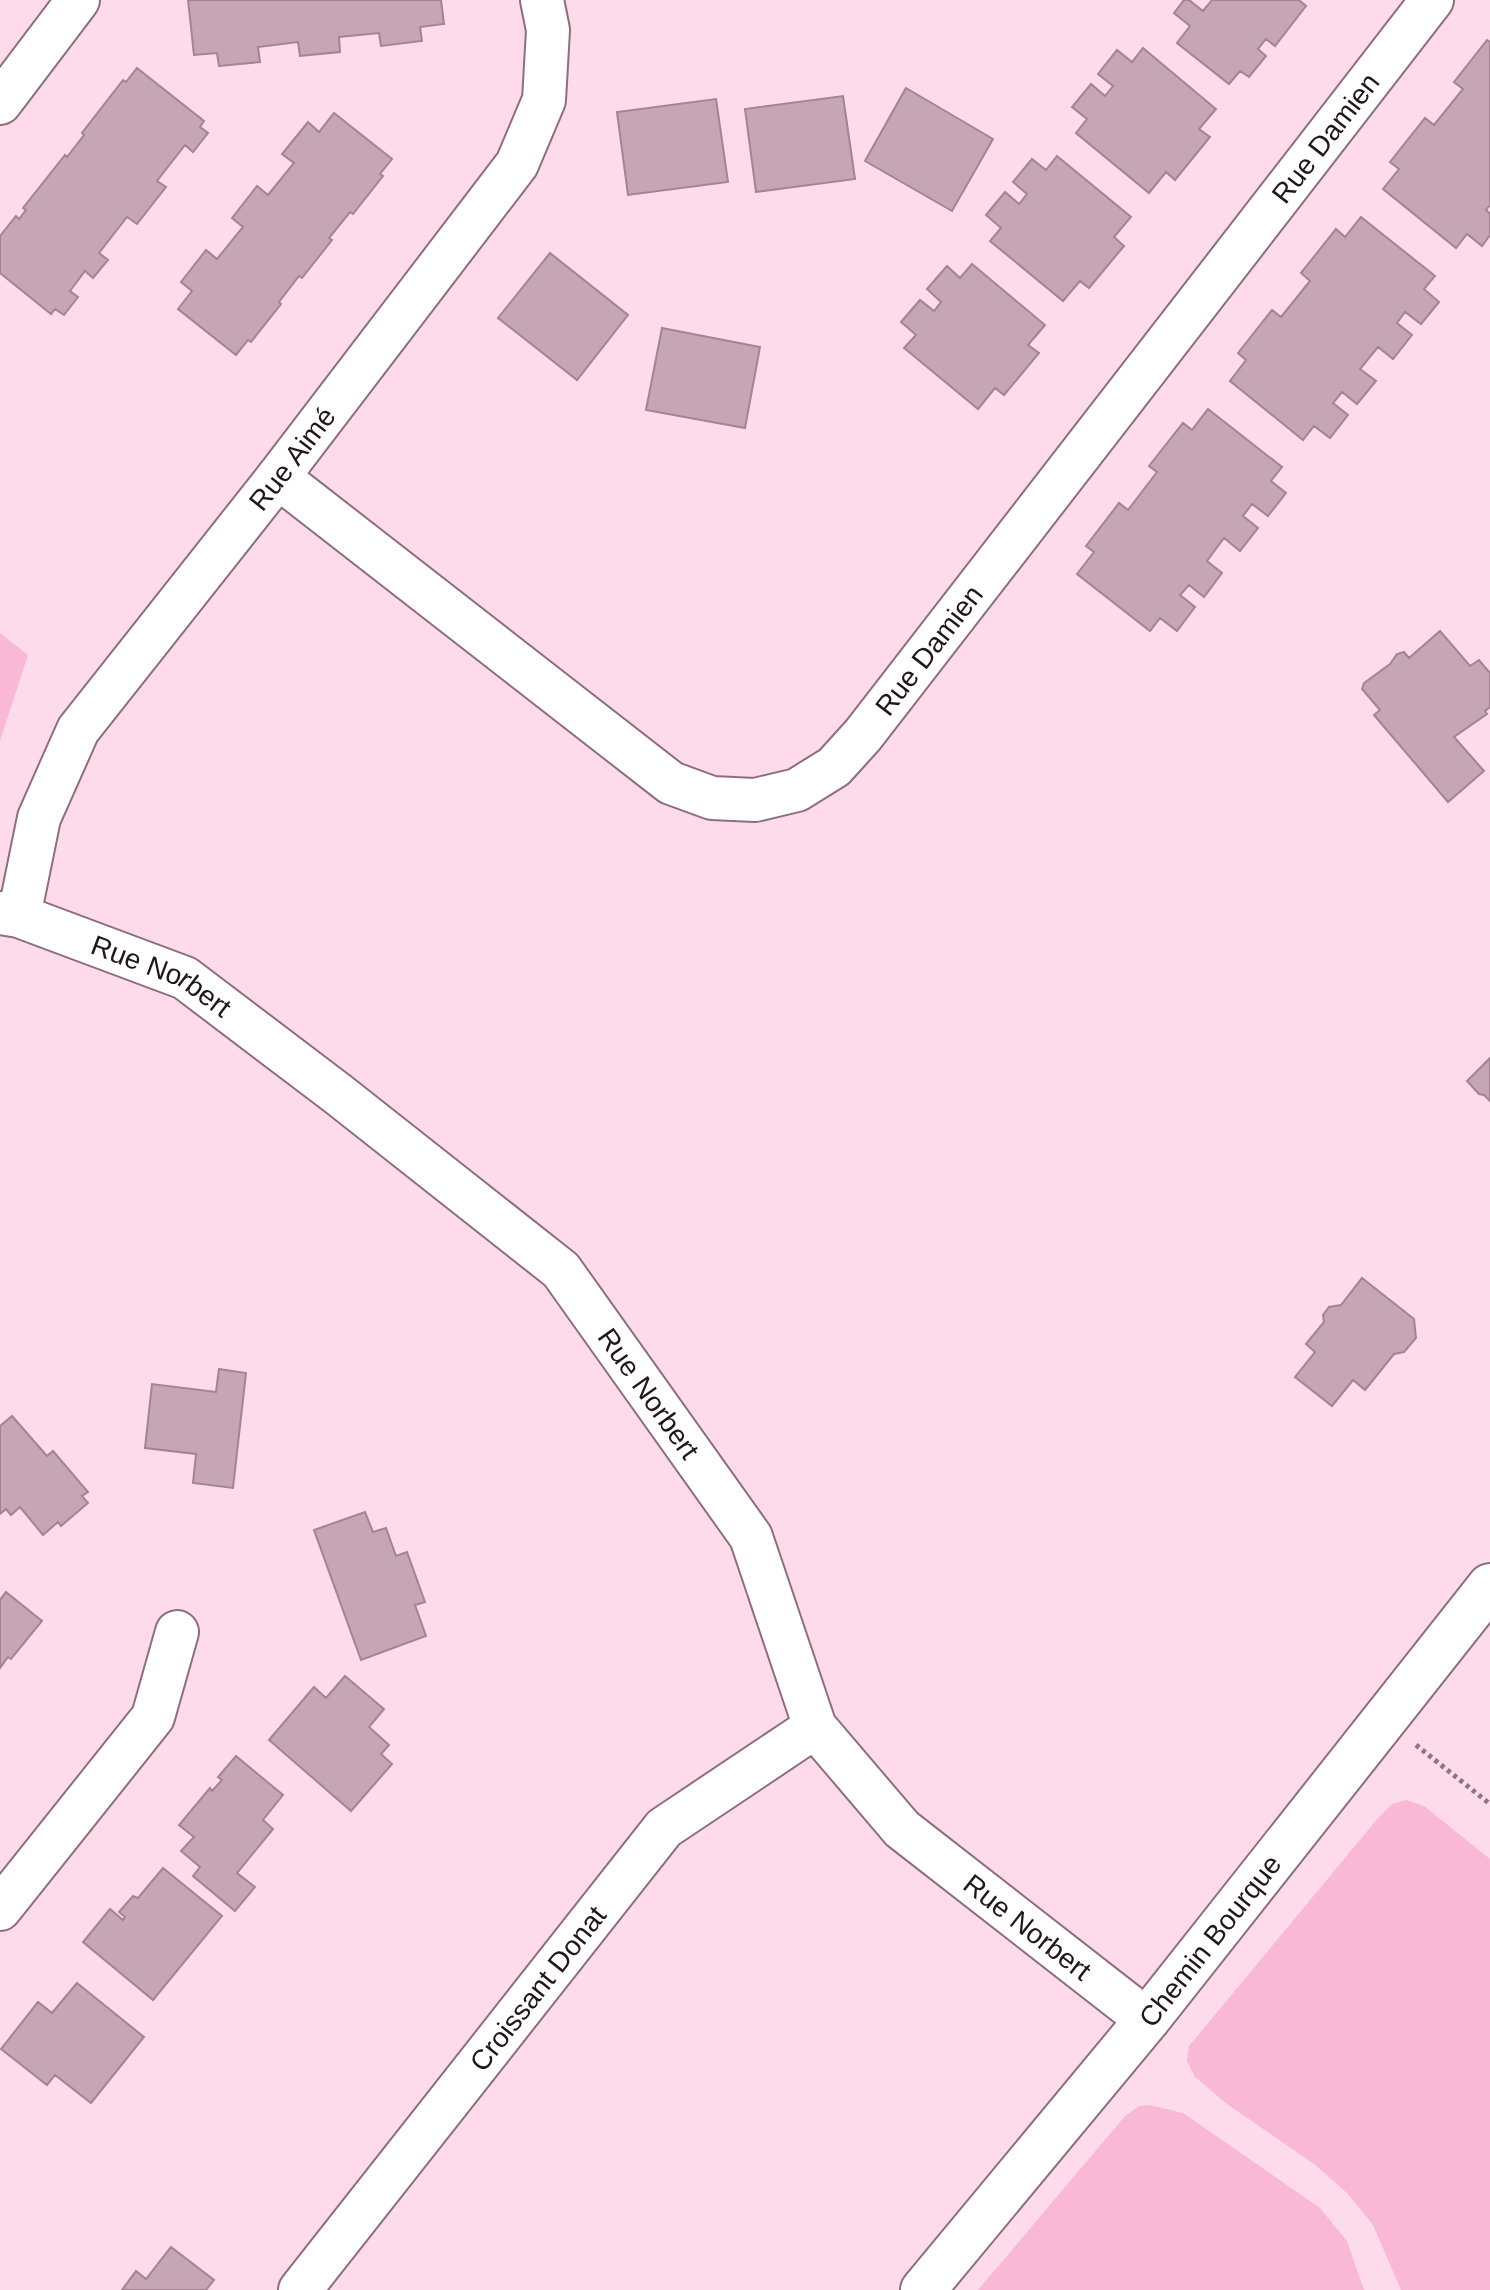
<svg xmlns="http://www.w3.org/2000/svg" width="1490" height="2290" viewBox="0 0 1490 2290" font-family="Helvetica,sans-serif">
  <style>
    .green { fill: #f8b8d6 }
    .building { fill: #c6a5b4; stroke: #a48392; stroke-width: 2 }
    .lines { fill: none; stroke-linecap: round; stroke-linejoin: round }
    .minor-casing { stroke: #8d6e7c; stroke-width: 46 }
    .tertiary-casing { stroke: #8d6e7c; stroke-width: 48 }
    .path { stroke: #8d7681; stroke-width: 5; stroke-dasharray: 4 4; stroke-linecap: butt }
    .minor { stroke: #fff; stroke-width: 42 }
    .tertiary { stroke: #fff; stroke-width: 44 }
    .labels { text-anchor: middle; stroke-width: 6; stroke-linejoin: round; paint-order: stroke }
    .street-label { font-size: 28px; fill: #22161c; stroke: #fff }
  </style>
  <rect width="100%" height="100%" fill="#fedbeb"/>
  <path class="green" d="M 0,633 L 28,655 L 0,741 Z
    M 1406,1800 L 1424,1806 L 1490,1859 L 1490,2290 L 1401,2290 L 1373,2225 L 1347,2193 L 1314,2164 L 1227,2104 L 1195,2077 L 1187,2061 L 1189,2046 L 1379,1817 L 1392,1804 Z
    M 1150,2105 L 1183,2113 L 1320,2208 L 1347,2241 L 1364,2290 L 978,2290 L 1125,2116 L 1139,2106 Z"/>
  <path class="building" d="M 188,0 L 441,0 L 444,24 L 420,27 L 422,41 L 381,46 L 379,33 L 339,37 L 340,52 L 300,56 L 298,42 L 258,47 L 260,62 L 219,66 L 217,53 L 194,55 Z
    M 1184,0 L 1189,0 L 1203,11 L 1212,0 L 1299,0 L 1306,6 L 1275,46 L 1266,39 L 1258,49 L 1266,56 L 1249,77 L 1240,71 L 1229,84 L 1177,43 L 1190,26 L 1174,13 Z
    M 1487,40 L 1490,42 L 1490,205 L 1486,210 L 1490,214 L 1490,235 L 1482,246 L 1467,234 L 1456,248 L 1383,189 L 1399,169 L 1390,162 L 1425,118 L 1434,125 L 1463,89 L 1454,82 Z
    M 1143,48 L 1216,109 L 1199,129 L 1210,137 L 1175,180 L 1166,172 L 1149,193 L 1076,133 L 1087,119 L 1072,107 L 1091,84 L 1105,96 L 1113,86 L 1098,74 L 1117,50 L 1132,62 Z
    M 137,68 L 204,121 L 200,127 L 208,133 L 193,152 L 185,145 L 157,181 L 166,187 L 137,224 L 127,217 L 99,253 L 108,260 L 93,278 L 85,271 L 70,291 L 78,297 L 64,315 L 55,309 L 51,314 L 0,273 L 0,236 L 16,216 L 19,219 L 26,210 L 23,208 L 65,155 L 67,157 L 84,135 L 82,133 L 123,80 L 126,82 Z
    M 906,88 L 993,139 L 952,211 L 865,161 Z
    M 843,96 L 855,179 L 756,192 L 745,109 Z
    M 716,99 L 728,182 L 628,195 L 617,112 Z
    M 334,113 L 392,159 L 380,174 L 383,176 L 353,214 L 350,212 L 329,238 L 332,240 L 302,278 L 299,276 L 279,302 L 281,304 L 251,342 L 248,340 L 236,355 L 178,309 L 192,291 L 181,282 L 206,250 L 217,259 L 243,227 L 232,218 L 257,186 L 268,195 L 294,163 L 282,154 L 308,122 L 319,132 Z
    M 1057,156 L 1131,217 L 1114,237 L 1124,246 L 1089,288 L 1080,281 L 1063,301 L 990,241 L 1001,228 L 986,215 L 1005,192 L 1019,204 L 1027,194 L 1013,182 L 1032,159 L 1046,170 Z
    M 1361,217 L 1435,276 L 1424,289 L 1439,302 L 1421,324 L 1405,312 L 1397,323 L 1412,335 L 1393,359 L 1378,347 L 1360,369 L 1376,381 L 1357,404 L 1342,392 L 1333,403 L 1348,415 L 1330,438 L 1314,426 L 1303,440 L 1230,381 L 1246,360 L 1238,353 L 1272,310 L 1281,317 L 1310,281 L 1301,273 L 1336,229 L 1345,237 Z
    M 550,253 L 628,315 L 577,380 L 498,318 Z
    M 972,264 L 1045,325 L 1028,345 L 1039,353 L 1004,395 L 995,388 L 978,409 L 904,348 L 916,335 L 901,322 L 920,300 L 934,311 L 941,302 L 927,289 L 947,266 L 960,278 Z
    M 662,328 L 760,347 L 745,428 L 646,410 Z
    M 1208,409 L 1282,467 L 1271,481 L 1286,493 L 1268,516 L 1252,504 L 1243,516 L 1258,528 L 1240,551 L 1224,538 L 1207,561 L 1222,573 L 1204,597 L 1189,585 L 1180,595 L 1195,607 L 1177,631 L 1160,618 L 1150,631 L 1077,574 L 1094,552 L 1086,546 L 1119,503 L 1128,510 L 1157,472 L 1149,466 L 1183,423 L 1192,430 Z
    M 1440,631 L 1470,666 L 1479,660 L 1490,673 L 1490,707 L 1485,711 L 1487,714 L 1454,737 L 1484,771 L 1448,802 L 1374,715 L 1380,710 L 1362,689 L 1364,683 L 1390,664 L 1397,654 L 1404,652 L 1409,658 Z
    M 1490,1058 L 1490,1101 L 1484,1095 L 1479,1094 L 1467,1081 Z
    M 1362,1278 L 1414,1319 L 1416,1338 L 1404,1352 L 1394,1354 L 1365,1390 L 1353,1380 L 1332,1406 L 1295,1377 L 1315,1352 L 1306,1344 L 1324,1322 L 1323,1315 L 1329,1307 L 1341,1305 Z
    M 219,1369 L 246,1373 L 233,1488 L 193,1483 L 196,1454 L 145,1448 L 152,1384 L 216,1392 Z
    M 12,1416 L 47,1456 L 53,1451 L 88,1492 L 82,1496 L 88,1503 L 61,1526 L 58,1522 L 43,1535 L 20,1507 L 11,1515 L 6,1509 L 0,1514 L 0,1426 Z
    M 365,1512 L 373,1532 L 386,1528 L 396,1556 L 407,1552 L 425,1602 L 415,1605 L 426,1636 L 361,1660 L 314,1530 Z
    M 6,1592 L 42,1621 L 11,1659 L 8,1657 L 0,1668 L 0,1600 Z
    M 345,1676 L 384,1709 L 369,1727 L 389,1745 L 381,1754 L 392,1764 L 351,1811 L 269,1740 L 314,1687 L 326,1698 Z
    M 236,1756 L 283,1795 L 263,1820 L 273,1829 L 237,1873 L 255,1887 L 235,1911 L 193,1876 L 200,1867 L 181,1851 L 194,1837 L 179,1825 L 210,1788 L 212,1791 L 222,1780 L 218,1777 Z
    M 163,1868 L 222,1916 L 153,2000 L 83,1942 L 110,1909 L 123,1920 L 125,1917 L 119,1912 L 133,1896 L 138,1898 Z
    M 77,1983 L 144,2037 L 91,2103 L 55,2075 L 47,2085 L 1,2049 L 38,2002 L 52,2013 Z
    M 171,2247 L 214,2280 L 206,2290 L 122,2290 L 136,2271 L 146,2279 Z"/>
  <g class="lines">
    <g class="minor-casing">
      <g id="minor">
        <path d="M 0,103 L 78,0"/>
        <path id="s1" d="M 278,477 L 671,783 L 712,798 L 755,800 L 797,790 L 834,767 L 863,735 L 1432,0"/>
        <path id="s2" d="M 0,913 L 19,916 L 185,978 L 338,1094 L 561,1270 L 751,1537 L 815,1727 L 902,1829 L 1147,2020"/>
        <path id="s3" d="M 19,916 L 39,818 L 78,730 L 278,477 L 517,164 L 544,100 L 548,30 L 542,0"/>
        <path d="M 0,1909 L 153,1717 L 177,1632"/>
        <path id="s4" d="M 300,2290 L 664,1828 L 815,1727"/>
      </g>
    </g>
    <g class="tertiary-casing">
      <g id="tertiary">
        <path id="s5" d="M 923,2290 L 1147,2020 L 1490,1586"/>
      </g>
    </g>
    <path class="path" d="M 1416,1745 L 1490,1804"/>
    <use href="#minor" class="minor"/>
    <use href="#tertiary" class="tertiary"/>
  </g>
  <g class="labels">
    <g class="street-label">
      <text dy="10" stroke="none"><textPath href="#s1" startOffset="1470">Rue Damien</textPath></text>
      <text dy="10" stroke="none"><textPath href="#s3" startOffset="542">Rue Aimé</textPath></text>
      <text dy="10" stroke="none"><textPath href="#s1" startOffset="822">Rue Damien</textPath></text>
      <text dy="10" stroke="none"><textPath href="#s2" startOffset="174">Rue Norbert</textPath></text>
      <text dy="10" stroke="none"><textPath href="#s2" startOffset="824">Rue Norbert</textPath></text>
      <text dy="10" stroke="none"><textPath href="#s2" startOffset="1494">Rue Norbert</textPath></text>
      <text dy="10" stroke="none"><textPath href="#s5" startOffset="452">Chemin Bourque</textPath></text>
      <text dy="10" stroke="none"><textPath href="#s4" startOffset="384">Croissant Donat</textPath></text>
    </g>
  </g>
</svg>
